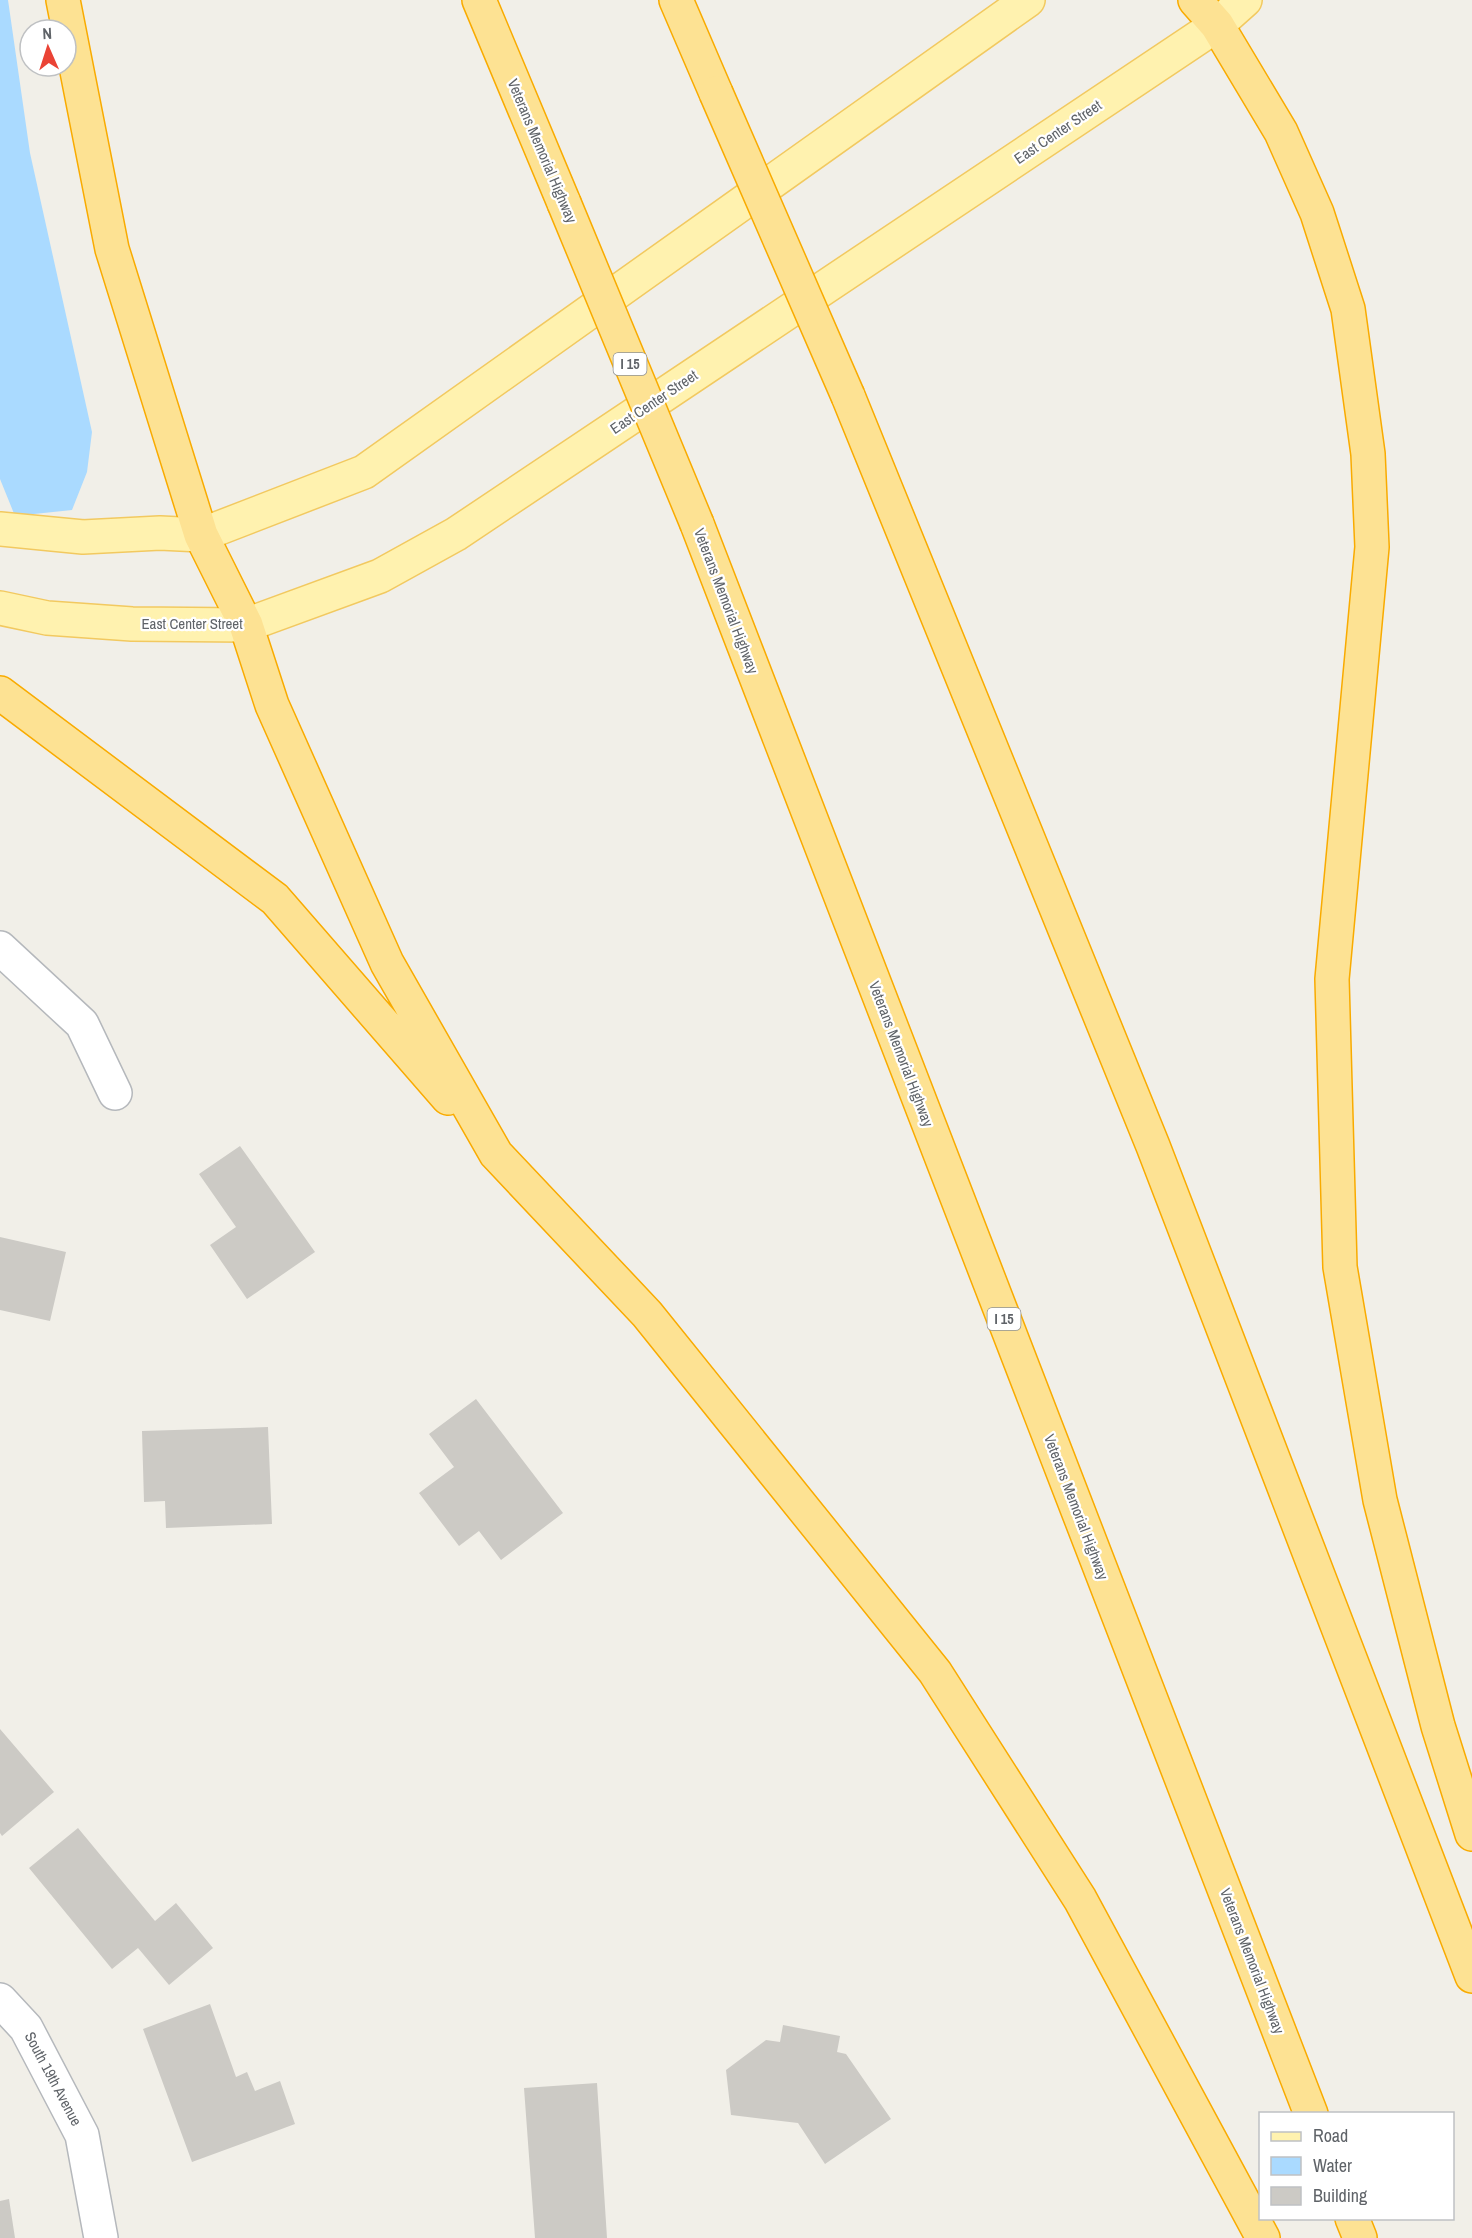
<svg xmlns="http://www.w3.org/2000/svg" width="1472" height="2238" viewBox="0 0 1472 2238" font-family="'Archivo Narrow',sans-serif">
  <style>
    .water { fill: #aadaff }
    .building { fill: #cccac5 }
    .lines { fill: none; stroke-linecap: round; stroke-linejoin: round }
    .minor-casing { stroke: #b5b8bc; stroke-width: 36 }
    .major-casing { stroke: #f2c960; stroke-width: 36 }
    .highway-casing { stroke: #f9ab00; stroke-width: 36 }
    .minor { stroke: #fff; stroke-width: 33 }
    .major { stroke: #fff2af; stroke-width: 33 }
    .highway { stroke: #fde293; stroke-width: 33 }
    .highway-bridge-casing { stroke: #f9ab00; stroke-width: 36; stroke-linecap: butt }
    .highway-bridge { stroke: #fde293; stroke-width: 33 }
    .labels { text-anchor: middle; stroke-width: 4.5; stroke-linejoin: round; paint-order: stroke }
    .shield { fill: #fff; stroke: #8f9295; stroke-width: 1.5 }
    .shield-label { font-size: 14px; font-weight: bold; fill: #5f6368 }
    .street-label { font-size: 15px; fill: #5f6368; stroke: #fff }
  </style>
  <rect width="100%" height="100%" fill="#f1efe8"/>
  <path class="water" d="M 0,0 L 8,0 L 30,153 L 92,432 L 87,472 L 72,510 L 15,516 L 0,479 Z"/>
  <path class="building" d="M 240,1146 L 315,1252 L 247,1299 L 210,1245 L 236,1227 L 199,1174 Z
    M 0,1237 L 66,1252 L 50,1321 L 0,1310 Z
    M 476,1399 L 563,1513 L 501,1560 L 479,1531 L 459,1546 L 419,1493 L 454,1467 L 429,1434 Z
    M 268,1427 L 272,1524 L 166,1528 L 165,1501 L 144,1502 L 142,1431 Z
    M 0,1729 L 54,1792 L 2,1836 L 0,1833 Z
    M 78,1828 L 155,1921 L 176,1903 L 213,1948 L 169,1985 L 138,1948 L 112,1969 L 29,1868 Z
    M 210,2004 L 236,2077 L 247,2072 L 255,2091 L 280,2081 L 295,2124 L 192,2162 L 143,2029 Z
    M 783,2025 L 840,2036 L 837,2052 L 846,2054 L 891,2119 L 825,2164 L 798,2123 L 731,2115 L 726,2070 L 766,2040 L 780,2042 Z
    M 597,2083 L 607,2238 L 535,2238 L 524,2088 Z
    M 9,2199 L 15,2238 L 0,2238 L 0,2201 Z"/>
  <g class="lines">
    <g class="minor-casing">
      <path id="minor" d="M 0,948 L 82,1024 L 115,1093
        M 0,2000 L 26,2028 L 82,2135 L 101,2238"/>
    </g>
    <g class="major-casing">
      <path id="major" d="M 0,529 L 83,537 L 160,533 L 201,535 L 364,472 L 1028,0
        M 0,608 L 47,618 L 132,624 L 246,625 L 380,576 L 456,534 L 1217,25 L 1245,0"/>
    </g>
    <g class="highway-casing">
      <path id="highway" d="M 63,0 L 112,249 L 201,535 L 246,625 L 272,705 L 387,963 L 496,1154 L 647,1314 L 935,1672 L 1080,1899 L 1263,2238
        M 479,0 L 564,203
        M 676,0 L 716,93
        M 1195,0 L 1217,25 L 1281,132 L 1317,213 L 1348,309 L 1368,454 L 1372,547 L 1332,979 L 1340,1267 L 1380,1500 L 1438,1726 L 1472,1834
        M 848,396 L 1153,1146 L 1472,1976
        M 697,524 L 1311,2114
        M 0,693 L 275,899 L 448,1098
        M 1352,2218 L 1360,2238"/>
    </g>
    <use href="#minor" class="minor"/>
    <use href="#major" class="major"/>
    <use href="#highway" class="highway"/>
    <g class="highway-bridge-casing">
      <path id="highway-bridge" d="M 716,93 L 848,396
        M 564,203 L 697,524"/>
    </g>
    <use href="#highway-bridge" class="highway-bridge"/>
  </g>
  <g class="labels">
    <g class="shield">
      <rect x="613.5" y="353" width="33" height="22" rx="4.5"/>
      <rect x="987.5" y="1308" width="33" height="22" rx="4.5"/>
    </g>
    <g class="shield-label">
      <text x="630" y="369">I 15</text>
      <text x="1004" y="1324">I 15</text>
    </g>
    <g class="street-label">
      <text transform="translate(1058 132) rotate(-34)" y="5">East Center Street</text>
      <text transform="translate(542 151) rotate(67)" y="5">Veterans Memorial Highway</text>
      <text transform="translate(654 402) rotate(-34)" y="5">East Center Street</text>
      <text transform="translate(726 601) rotate(69)" y="5">Veterans Memorial Highway</text>
      <text x="192" y="629">East Center Street</text>
      <text transform="translate(901 1054) rotate(69)" y="5">Veterans Memorial Highway</text>
      <text transform="translate(1076 1507) rotate(69)" y="5">Veterans Memorial Highway</text>
      <text transform="translate(1252 1961) rotate(69)" y="5">Veterans Memorial Highway</text>
      <text transform="translate(53 2079) rotate(62)" y="5">South 19th Avenue</text>
    </g>
  </g>
  <rect x="1259" y="2112" width="195" height="108" fill="#ffffff" stroke="#bfc1c3" stroke-width="1.5"/>
  <rect x="1271" y="2132" width="30" height="9" fill="#fff2af" stroke="#bfc1c3" stroke-width="1.5"/>
  <text x="1313" y="2142" font-size="18" fill="#5f6368">Road</text>
  <rect x="1271" y="2157" width="30" height="18" fill="#aadaff" stroke="#bfc1c3" stroke-width="1.5"/>
  <text x="1313" y="2172" font-size="18" fill="#5f6368">Water</text>
  <rect x="1271" y="2187" width="30" height="18" fill="#cccac5" stroke="#bfc1c3" stroke-width="1.5"/>
  <text x="1313" y="2202" font-size="18" fill="#5f6368">Building</text>
  <g transform="translate(48 48) rotate(357)"><circle r="28" fill="#ffffff" stroke="#bfc1c3" stroke-width="1.5"/>
  <path d="M0-4.5L10 22L0 15L-10 22Z" fill="#ea4335"/>
  <text y="-9" font-size="16" font-weight="bold" text-anchor="middle" fill="#5f6368">N</text>
  </g>
</svg>
